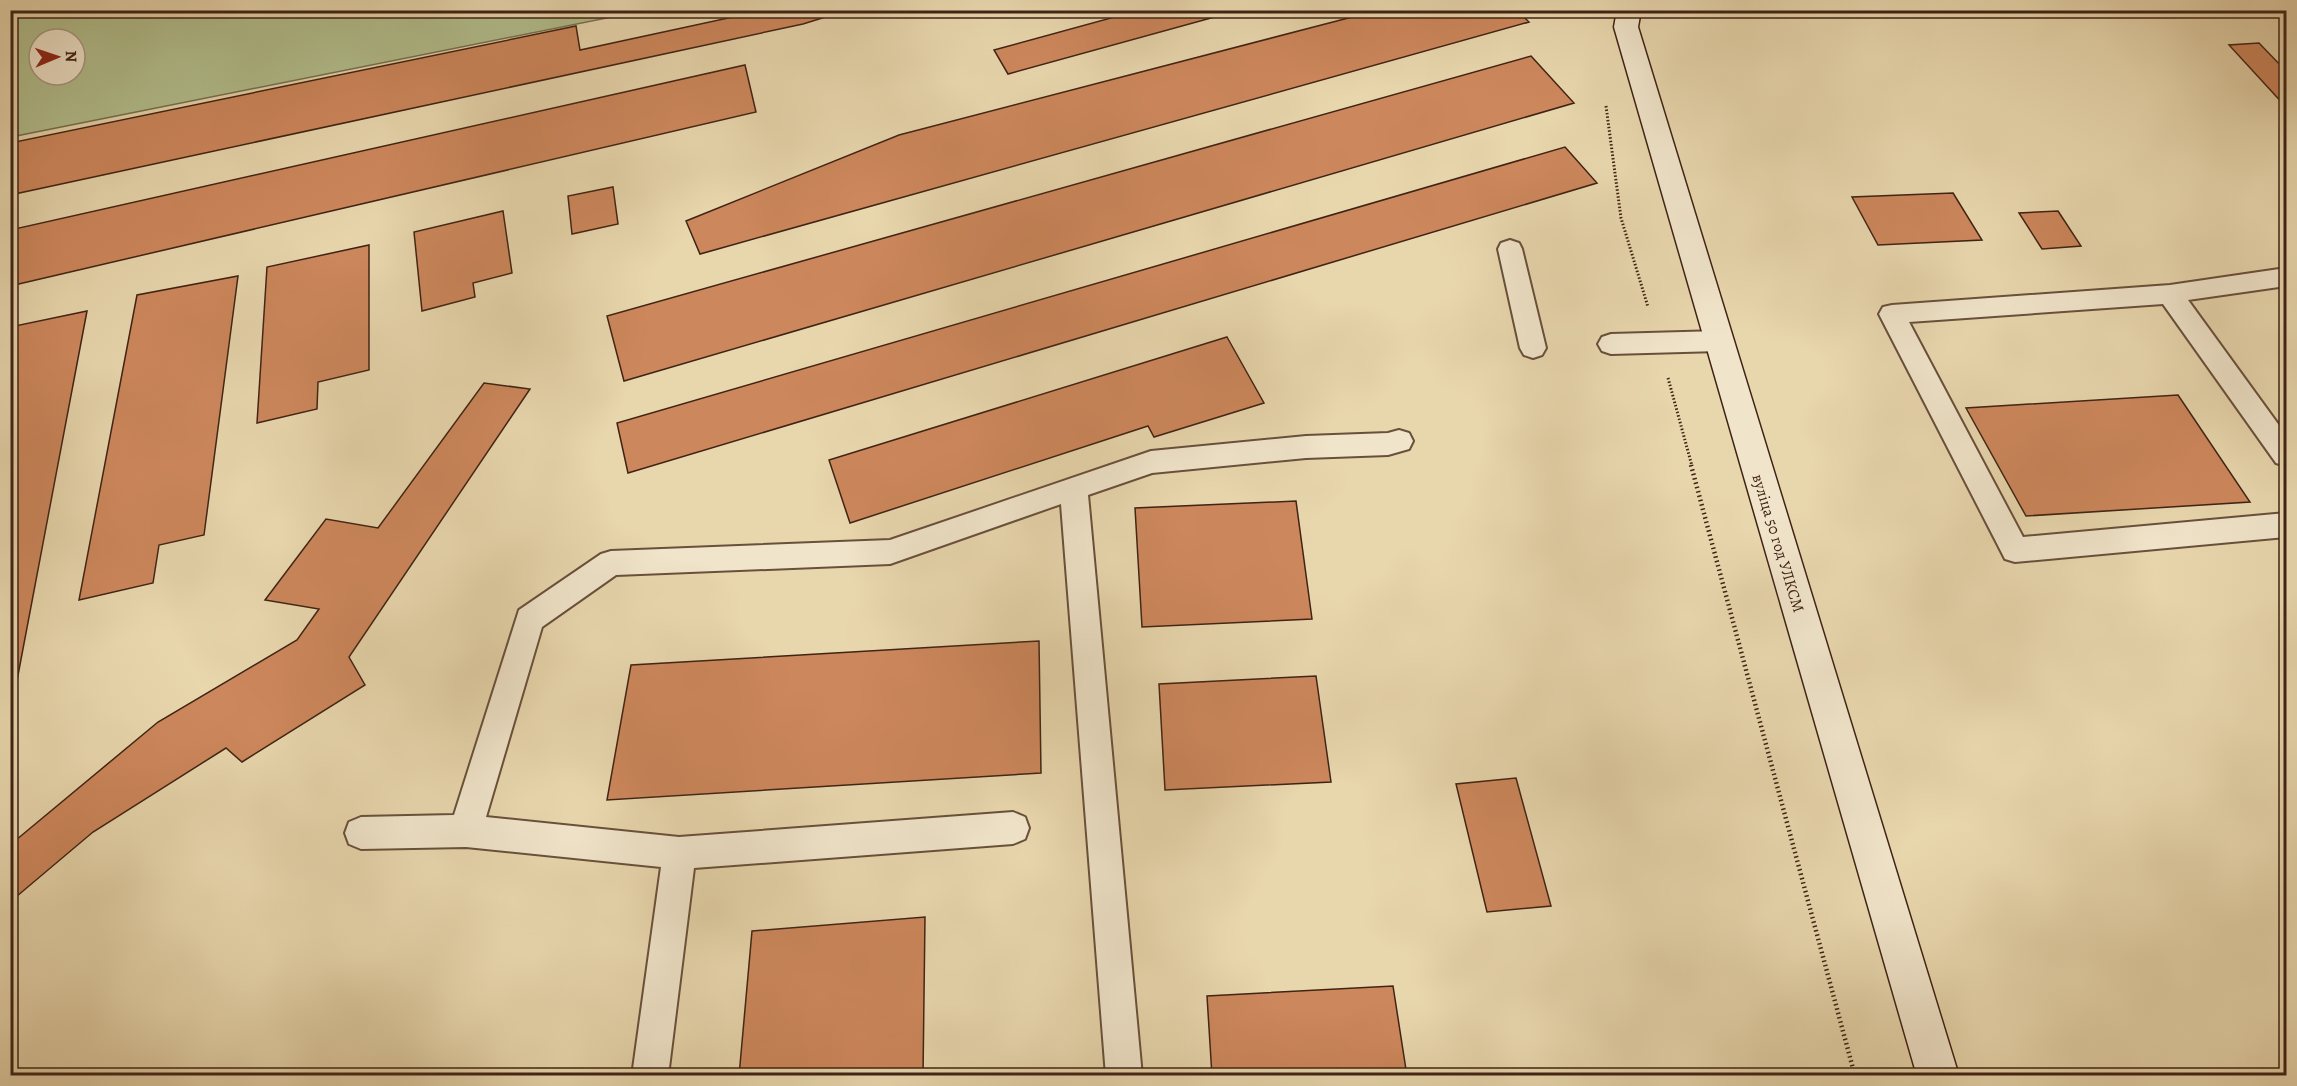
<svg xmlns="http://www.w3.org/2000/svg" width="2297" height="1086" viewBox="0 0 2297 1086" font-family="Alegreya,serif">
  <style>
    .green { fill: #b2be8d; stroke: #787051; stroke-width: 1.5; fill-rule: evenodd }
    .building { fill: #cd875c; stroke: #3f2315; stroke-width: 1.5 }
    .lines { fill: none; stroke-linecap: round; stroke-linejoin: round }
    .service-casing { stroke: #69503b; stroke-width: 4 }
    .secondary-casing { stroke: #3f2315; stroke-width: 3 }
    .path-far1 { stroke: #3f2315; stroke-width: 3; stroke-dasharray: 1.5 2; stroke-linecap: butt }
    .path { stroke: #3f2315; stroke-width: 4.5; stroke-dasharray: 1.5 3; stroke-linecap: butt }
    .service { fill: #f0e4ca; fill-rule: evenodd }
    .secondary { fill: #f0e4ca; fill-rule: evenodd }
    .labels { text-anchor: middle; stroke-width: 6; stroke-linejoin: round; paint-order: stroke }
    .street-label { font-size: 16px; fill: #3f2315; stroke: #f0e4ca }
  </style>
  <rect width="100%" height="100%" fill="#e8d6ad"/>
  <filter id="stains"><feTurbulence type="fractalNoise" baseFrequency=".00333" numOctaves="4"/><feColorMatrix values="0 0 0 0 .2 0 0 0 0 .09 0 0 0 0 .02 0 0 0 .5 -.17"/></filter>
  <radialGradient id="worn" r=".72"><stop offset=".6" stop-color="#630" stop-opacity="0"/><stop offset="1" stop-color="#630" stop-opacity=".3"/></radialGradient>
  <path class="green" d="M 11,10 L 642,10 L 642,11 L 11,137 ZM 39,39 L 75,39 L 75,75 L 39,75 Z"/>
  <path class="building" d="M 765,10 L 848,10 L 803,24 L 10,195 L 10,143 L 576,26 L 580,50 Z
    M 1140,10 L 1240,10 L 1008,74 L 994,50 Z
    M 1379,10 L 1517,10 L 1529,22 L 700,254 L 686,221 L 899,135 Z
    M 2259,43 L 2286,71 L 2286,107 L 2229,45 Z
    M 1531,56 L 1574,103 L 624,381 L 607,316 Z
    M 745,65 L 756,112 L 10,286 L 10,230 Z
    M 1565,147 L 1597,183 L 628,473 L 617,423 Z
    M 613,187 L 618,224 L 572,234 L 568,196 Z
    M 1953,193 L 1982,240 L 1878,245 L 1852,197 Z
    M 503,211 L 512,273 L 473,283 L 475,297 L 422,311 L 414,232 Z
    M 2058,211 L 2081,246 L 2042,249 L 2019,213 Z
    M 369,245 L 369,370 L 318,382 L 317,409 L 257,423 L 267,267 Z
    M 238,276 L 204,535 L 159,545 L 153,583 L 79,600 L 137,295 Z
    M 87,311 L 15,691 L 10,692 L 10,327 Z
    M 1227,337 L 1264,403 L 1154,437 L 1148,426 L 850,523 L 829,460 Z
    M 484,383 L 530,389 L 349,657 L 365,685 L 242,762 L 226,748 L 93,832 L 10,902 L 10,845 L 158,722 L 297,640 L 319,609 L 265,600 L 326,519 L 378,528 Z
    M 2178,395 L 2250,502 L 2026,516 L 1966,408 Z
    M 1296,501 L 1312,619 L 1142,627 L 1135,508 Z
    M 1039,641 L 1041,773 L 607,800 L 631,665 Z
    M 1316,676 L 1331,782 L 1165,790 L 1159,684 Z
    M 1516,778 L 1551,906 L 1487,912 L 1456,784 Z
    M 925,917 L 923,1076 L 739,1076 L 752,931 Z
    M 1393,986 L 1407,1076 L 1212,1076 L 1207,996 Z"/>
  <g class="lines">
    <g class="service-casing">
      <path id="service" d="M 1510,240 L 1519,243 L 1522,249 L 1546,348 L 1542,355 L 1533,358 L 1524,355 L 1520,348 L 1498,249 L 1501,243 Z
        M 2286,268 L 2286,286 L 2188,300 L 2286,435 L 2286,466 L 2276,463 L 2163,304 L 1909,322 L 2023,537 L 2286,513 L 2286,537 L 2015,562 L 2005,559 L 1879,314 L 1883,307 L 1892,305 L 2170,285 Z
        M 1719,331 L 1728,334 L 1732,341 L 1728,348 L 1719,351 L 1611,354 L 1602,351 L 1598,344 L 1602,337 L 1611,334 Z
        M 1399,430 L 1409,433 L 1413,441 L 1409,449 L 1388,455 L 1306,458 L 1152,473 L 1088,495 L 1142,1076 L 1106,1076 L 1061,504 L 890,564 L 616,575 L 542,627 L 486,817 L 679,837 L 1013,812 L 1025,817 L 1029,828 L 1025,839 L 1013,844 L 694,868 L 668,1076 L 632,1076 L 661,867 L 466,847 L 361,849 L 349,844 L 345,833 L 349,822 L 361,817 L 454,815 L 519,610 L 601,554 L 611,551 L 890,540 L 1151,451 L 1306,436 L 1388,433 Z"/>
    </g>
    <g class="secondary-casing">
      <path id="secondary" d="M 1617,10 L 1641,10 L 1638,27 L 1959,1076 L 1917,1076 L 1614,27 Z"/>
    </g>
    <path class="path-far1" d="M 1606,106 L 1621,218 L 1648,307
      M 1668,378 L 1692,466"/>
    <path class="path" d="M 1691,465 L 1855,1076"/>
    <use href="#service" class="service"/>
    <use href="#secondary" class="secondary"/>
  </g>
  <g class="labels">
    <g class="street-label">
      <text transform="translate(1779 543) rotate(73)" y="6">вуліца 50 год УЛКСМ</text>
    </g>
  </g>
  <rect width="2297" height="1086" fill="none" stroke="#e8d6ad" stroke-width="36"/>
  <rect x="12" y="12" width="2273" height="1062" fill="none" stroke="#3f2315" stroke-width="3"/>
  <rect x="18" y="18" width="2261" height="1050" fill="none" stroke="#3f2315" stroke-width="1.5"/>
  <g transform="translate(57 57) rotate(88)"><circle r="28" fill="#f0e4ca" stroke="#a99782" stroke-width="1.5"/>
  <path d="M0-4.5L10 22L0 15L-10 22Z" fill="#8f2418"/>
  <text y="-9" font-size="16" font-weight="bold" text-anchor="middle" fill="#3f2315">N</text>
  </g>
  <rect width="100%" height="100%" filter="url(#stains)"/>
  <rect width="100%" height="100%" fill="url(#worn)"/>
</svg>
